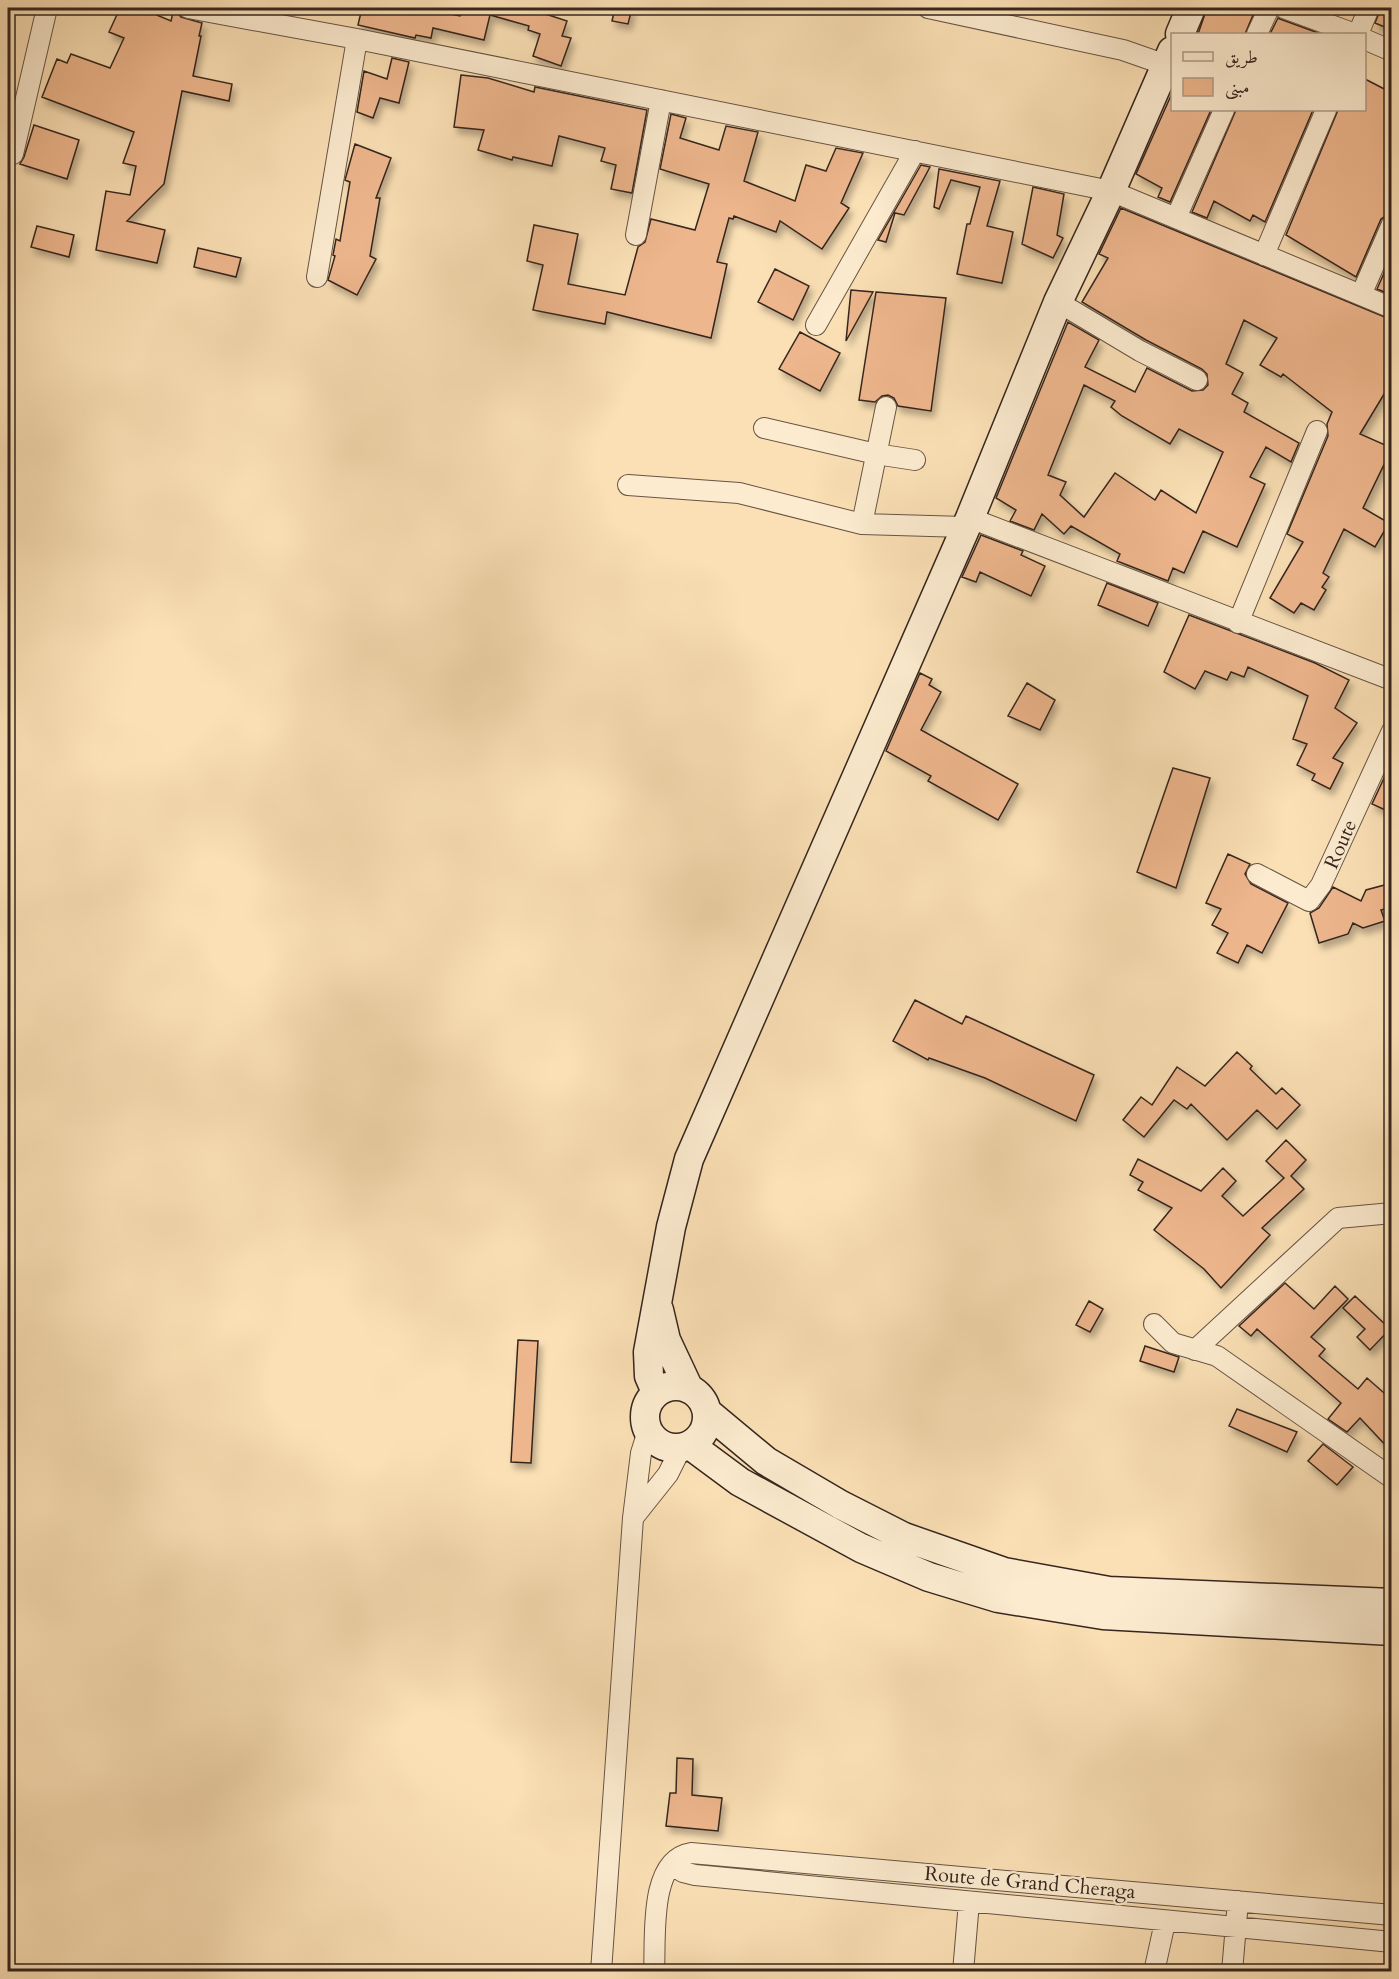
<svg xmlns="http://www.w3.org/2000/svg" width="1399" height="1979" viewBox="0 0 1399 1979" font-family="Cardo,Amiri,serif">
  <style>
    .building { fill: #eeb68d; stroke: #36261f; stroke-width: 1.5; fill-rule: evenodd; filter: url(#shadow) }
    .lines { fill: none; stroke-linecap: round; stroke-linejoin: round }
    .street-casing { stroke: #675444; stroke-width: 22 }
    .secondary-casing { stroke: #36261f; stroke-width: 31 }
    .street { stroke: #fcebcf; stroke-width: 20 }
    .secondary { stroke: #fcebcf; stroke-width: 28 }
    .labels { text-anchor: middle; stroke-width: 4.5; stroke-linejoin: round; paint-order: stroke }
    .street-label { font-size: 20px; fill: #36261f; stroke: #fcebcf }
  </style>
  <defs>
    <filter id="shadow"><feDropShadow dx="3.5" dy="6" stdDeviation="3" flood-color="#0004"/></filter>
  </defs>
  <rect width="100%" height="100%" fill="#fbe0b5"/>
  <filter id="stains"><feTurbulence type="fractalNoise" baseFrequency=".00333" numOctaves="4"/><feColorMatrix values="0 0 0 0 .2 0 0 0 0 .09 0 0 0 0 .02 0 0 0 .5 -.17"/></filter>
  <radialGradient id="worn" r=".72"><stop offset=".6" stop-color="#630" stop-opacity="0"/><stop offset="1" stop-color="#630" stop-opacity=".3"/></radialGradient>
  <path class="building" d="M 120,8 L 140,8 L 171,21 L 174,8 L 181,17 L 202,23 L 199,36 L 201,36 L 193,76 L 232,84 L 229,101 L 182,91 L 164,184 L 127,221 L 165,230 L 157,263 L 96,250 L 106,191 L 130,195 L 136,166 L 123,163 L 134,132 L 42,97 L 57,59 L 67,63 L 71,54 L 110,68 L 124,38 L 109,32 Z
    M 362,8 L 418,8 L 460,16 L 462,8 L 481,11 L 481,8 L 527,8 L 567,21 L 562,36 L 571,38 L 561,66 L 533,56 L 540,34 L 528,30 L 529,26 L 490,15 L 484,40 L 433,28 L 431,38 L 416,35 L 415,38 L 358,25 Z
    M 615,8 L 632,8 L 628,24 L 612,21 Z
    M 1207,8 L 1256,8 L 1245,34 L 1198,34 Z
    M 1381,8 L 1392,8 L 1392,30 L 1375,23 Z
    M 1278,18 L 1280,19 L 1321,34 L 1270,34 Z
    M 392,58 L 409,62 L 399,103 L 380,98 L 373,118 L 357,112 L 364,71 L 387,79 Z
    M 461,75 L 488,78 L 534,92 L 535,87 L 647,110 L 632,193 L 611,189 L 616,165 L 601,161 L 605,148 L 559,136 L 552,166 L 513,157 L 512,160 L 478,150 L 484,130 L 454,127 Z
    M 1365,79 L 1392,93 L 1392,212 L 1381,219 L 1356,277 L 1286,235 L 1338,110 L 1365,110 Z
    M 1173,91 L 1173,110 L 1211,110 L 1170,202 L 1158,197 L 1162,188 L 1136,174 Z
    M 1236,110 L 1313,110 L 1265,222 L 1253,215 L 1250,221 L 1214,201 L 1207,218 L 1192,212 Z
    M 671,114 L 686,118 L 680,138 L 719,150 L 726,126 L 758,132 L 744,181 L 795,201 L 806,165 L 826,171 L 836,148 L 863,153 L 841,203 L 849,208 L 822,249 L 780,221 L 776,232 L 734,216 L 733,219 L 729,218 L 717,262 L 727,264 L 711,338 L 607,312 L 605,324 L 533,310 L 543,265 L 527,261 L 534,225 L 578,234 L 568,284 L 625,295 L 638,247 L 645,242 L 651,219 L 695,230 L 709,184 L 660,169 Z
    M 34,125 L 79,140 L 67,179 L 20,164 L 24,157 Z
    M 355,144 L 391,158 L 376,198 L 380,198 L 370,256 L 376,259 L 357,295 L 328,280 L 335,256 L 333,255 L 336,239 L 340,241 L 350,182 L 345,180 Z
    M 921,165 L 930,167 L 904,215 L 895,213 L 886,242 L 878,240 Z
    M 939,169 L 1000,181 L 987,226 L 1013,232 L 1002,283 L 957,274 L 967,224 L 970,224 L 980,187 L 951,180 L 939,209 L 934,207 Z
    M 1033,187 L 1064,194 L 1057,235 L 1063,238 L 1053,258 L 1022,244 Z
    M 1121,208 L 1392,320 L 1392,381 L 1360,434 L 1392,448 L 1363,508 L 1389,523 L 1375,547 L 1344,529 L 1323,573 L 1329,577 L 1322,587 L 1326,590 L 1314,610 L 1301,603 L 1294,613 L 1270,598 L 1303,542 L 1287,534 L 1328,436 L 1327,424 L 1332,412 L 1283,374 L 1281,377 L 1260,365 L 1277,338 L 1244,320 L 1226,364 L 1243,373 L 1232,394 L 1248,403 L 1244,412 L 1299,443 L 1291,462 L 1266,447 L 1250,477 L 1265,484 L 1237,547 L 1203,531 L 1184,573 L 1173,568 L 1168,581 L 1117,561 L 1120,554 L 1071,526 L 1064,534 L 1042,514 L 1034,530 L 1010,521 L 1016,510 L 996,498 L 1068,322 L 1099,340 L 1085,367 L 1135,392 L 1147,368 L 1192,391 L 1203,390 L 1208,385 L 1207,374 L 1202,369 L 1146,340 L 1082,302 L 1108,258 L 1099,254 ZM 1084,385 L 1115,401 L 1111,407 L 1122,416 L 1170,444 L 1179,429 L 1223,452 L 1196,513 L 1161,490 L 1155,500 L 1115,473 L 1084,517 L 1060,495 L 1066,482 L 1048,475 Z
    M 37,226 L 74,235 L 69,257 L 31,247 Z
    M 198,248 L 241,258 L 236,277 L 194,267 Z
    M 1392,255 L 1392,295 L 1377,289 Z
    M 775,269 L 809,286 L 793,320 L 758,302 Z
    M 851,290 L 873,292 L 846,341 Z
    M 876,292 L 946,298 L 931,411 L 898,406 L 894,398 L 888,395 L 882,396 L 875,402 L 859,400 Z
    M 800,332 L 840,353 L 820,391 L 779,369 Z
    M 981,535 L 1023,551 L 1021,555 L 1045,566 L 1031,596 L 980,572 L 976,582 L 962,577 Z
    M 1107,583 L 1158,603 L 1148,626 L 1098,605 Z
    M 1189,615 L 1315,663 L 1349,680 L 1335,708 L 1357,723 L 1333,758 L 1343,763 L 1330,789 L 1312,780 L 1315,774 L 1297,765 L 1307,744 L 1293,739 L 1308,696 L 1248,667 L 1244,677 L 1231,672 L 1227,680 L 1205,671 L 1195,689 L 1164,672 Z
    M 920,673 L 932,679 L 929,685 L 941,692 L 921,730 L 1018,784 L 998,820 L 928,781 L 931,776 L 886,751 Z
    M 1027,683 L 1055,700 L 1040,730 L 1008,716 Z
    M 1392,761 L 1392,813 L 1372,804 Z
    M 1173,768 L 1210,778 L 1176,888 L 1137,872 Z
    M 1228,854 L 1250,864 L 1245,874 L 1251,884 L 1288,903 L 1262,953 L 1247,945 L 1238,963 L 1217,953 L 1228,933 L 1212,925 L 1221,909 L 1206,903 Z
    M 1392,883 L 1392,907 L 1381,910 L 1385,921 L 1363,928 L 1353,923 L 1348,934 L 1319,943 L 1310,913 L 1319,908 L 1333,887 L 1361,901 L 1366,890 Z
    M 915,1000 L 962,1024 L 966,1016 L 1094,1075 L 1076,1121 L 985,1078 L 929,1058 L 928,1060 L 893,1041 Z
    M 1237,1052 L 1252,1066 L 1250,1069 L 1276,1094 L 1282,1088 L 1300,1105 L 1277,1129 L 1257,1110 L 1227,1140 L 1191,1104 L 1187,1109 L 1174,1100 L 1144,1137 L 1123,1120 L 1141,1097 L 1152,1105 L 1177,1067 L 1205,1086 Z
    M 1286,1140 L 1306,1160 L 1291,1176 L 1304,1189 L 1262,1228 L 1270,1235 L 1221,1288 L 1204,1269 L 1154,1230 L 1172,1208 L 1138,1190 L 1143,1182 L 1130,1175 L 1138,1159 L 1201,1191 L 1223,1168 L 1236,1181 L 1222,1196 L 1243,1216 L 1284,1178 L 1266,1161 Z
    M 1285,1283 L 1314,1309 L 1335,1286 L 1348,1299 L 1311,1337 L 1325,1349 L 1319,1356 L 1358,1389 L 1367,1378 L 1392,1400 L 1392,1452 L 1360,1418 L 1347,1432 L 1328,1419 L 1341,1403 L 1257,1329 L 1251,1336 L 1239,1326 Z
    M 1355,1296 L 1390,1329 L 1370,1350 L 1357,1337 L 1365,1329 L 1343,1308 Z
    M 1089,1301 L 1103,1309 L 1090,1332 L 1076,1325 Z
    M 518,1340 L 538,1341 L 531,1463 L 511,1462 Z
    M 1145,1346 L 1179,1357 L 1174,1372 L 1140,1361 Z
    M 1237,1409 L 1297,1432 L 1287,1452 L 1229,1426 Z
    M 1323,1444 L 1353,1467 L 1337,1485 L 1308,1461 Z
    M 677,1758 L 693,1759 L 692,1795 L 722,1798 L 718,1831 L 666,1826 L 670,1793 L 676,1793 Z"/>
  <g class="lines">
    <g class="street-casing">
      <path id="street" d="M 188,8 L 357,39 L 1111,191 L 1392,308
        M 928,8 L 1123,50 L 1166,65
        M 1284,8 L 1355,34
        M 1257,34 L 1269,8
        M 1358,34 L 1369,8
        M 1364,39 L 1392,51
        M 13,154 L 47,8
        M 1176,218 L 1224,110
        M 636,235 L 661,100
        M 1264,255 L 1326,110
        M 317,277 L 357,39
        M 1361,295 L 1392,224
        M 1058,302 L 1140,351 L 1197,380
        M 816,325 L 915,151
        M 764,428 L 876,454 L 915,460
        M 628,485 L 739,493 L 862,524 L 964,527
        M 970,518 L 1392,680
        M 862,524 L 886,407
        M 1238,623 L 1317,431
        M 1257,874 L 1309,901 L 1321,885 L 1392,731
        M 1154,1324 L 1173,1343 L 1217,1356 L 1392,1478
        M 1195,1350 L 1338,1218 L 1392,1213
        M 633,1518 L 668,1474 L 681,1448
        M 672,1865 L 683,1872 L 695,1875 L 1392,1942
        M 601,1972 L 633,1518 L 641,1453 L 648,1431
        M 654,1972 C 656,1939 648,1860 691,1853 L 1392,1915
        M 963,1972 L 969,1902
        M 1154,1972 L 1165,1922
        M 1232,1972 L 1238,1901"/>
    </g>
    <g class="secondary-casing">
      <path id="secondary" d="M 1180,34 L 1191,8
        M 659,1310 L 666,1340 L 689,1389
        M645 1417a31 31 0 1 1 62 0a31 31 0 1 1-62 0Z
        M 656,1392 L 649,1376 L 648,1352 L 671,1227 L 689,1159 L 970,518 L 1058,302 L 1111,191 L 1172,51
        M 707,1412 L 766,1461 L 841,1505 L 904,1537 L 1004,1572 L 1109,1591 L 1392,1603
        M 690,1445 L 740,1482 L 861,1548 L 929,1577 L 998,1598 L 1103,1615 L 1392,1631"/>
    </g>
    <use href="#street" class="street"/>
    <use href="#secondary" class="secondary"/>
  </g>
  <g class="labels">
    <g class="street-label">
      <text transform="translate(1340 844) rotate(-66)" y="7">Route</text>
      <text transform="translate(1030 1882) rotate(5)" y="7">Route de Grand Cheraga</text>
    </g>
  </g>
  <rect width="1399" height="1979" fill="none" stroke="#fbe0b5" stroke-width="30"/>
  <rect x="9" y="9" width="1381" height="1961" fill="none" stroke="#36261f" stroke-width="3"/>
  <rect x="15" y="15" width="1369" height="1949" fill="none" stroke="#36261f" stroke-width="1.5"/>
  <rect x="1171" y="33" width="195" height="78" fill="#fcebcf" stroke="#ad9c89" stroke-width="1.5"/>
  <rect x="1183" y="52" width="30" height="9" fill="#fcebcf" stroke="#ad9c89" stroke-width="1.5"/>
  <text x="1225" y="63" font-size="18" fill="#36261f">طريق</text>
  <rect x="1183" y="78" width="30" height="18" fill="#eeb68d" stroke="#ad9c89" stroke-width="1.5"/>
  <text x="1225" y="93" font-size="18" fill="#36261f">مبنى</text>
  <rect width="100%" height="100%" filter="url(#stains)"/>
  <rect width="100%" height="100%" fill="url(#worn)"/>
</svg>
